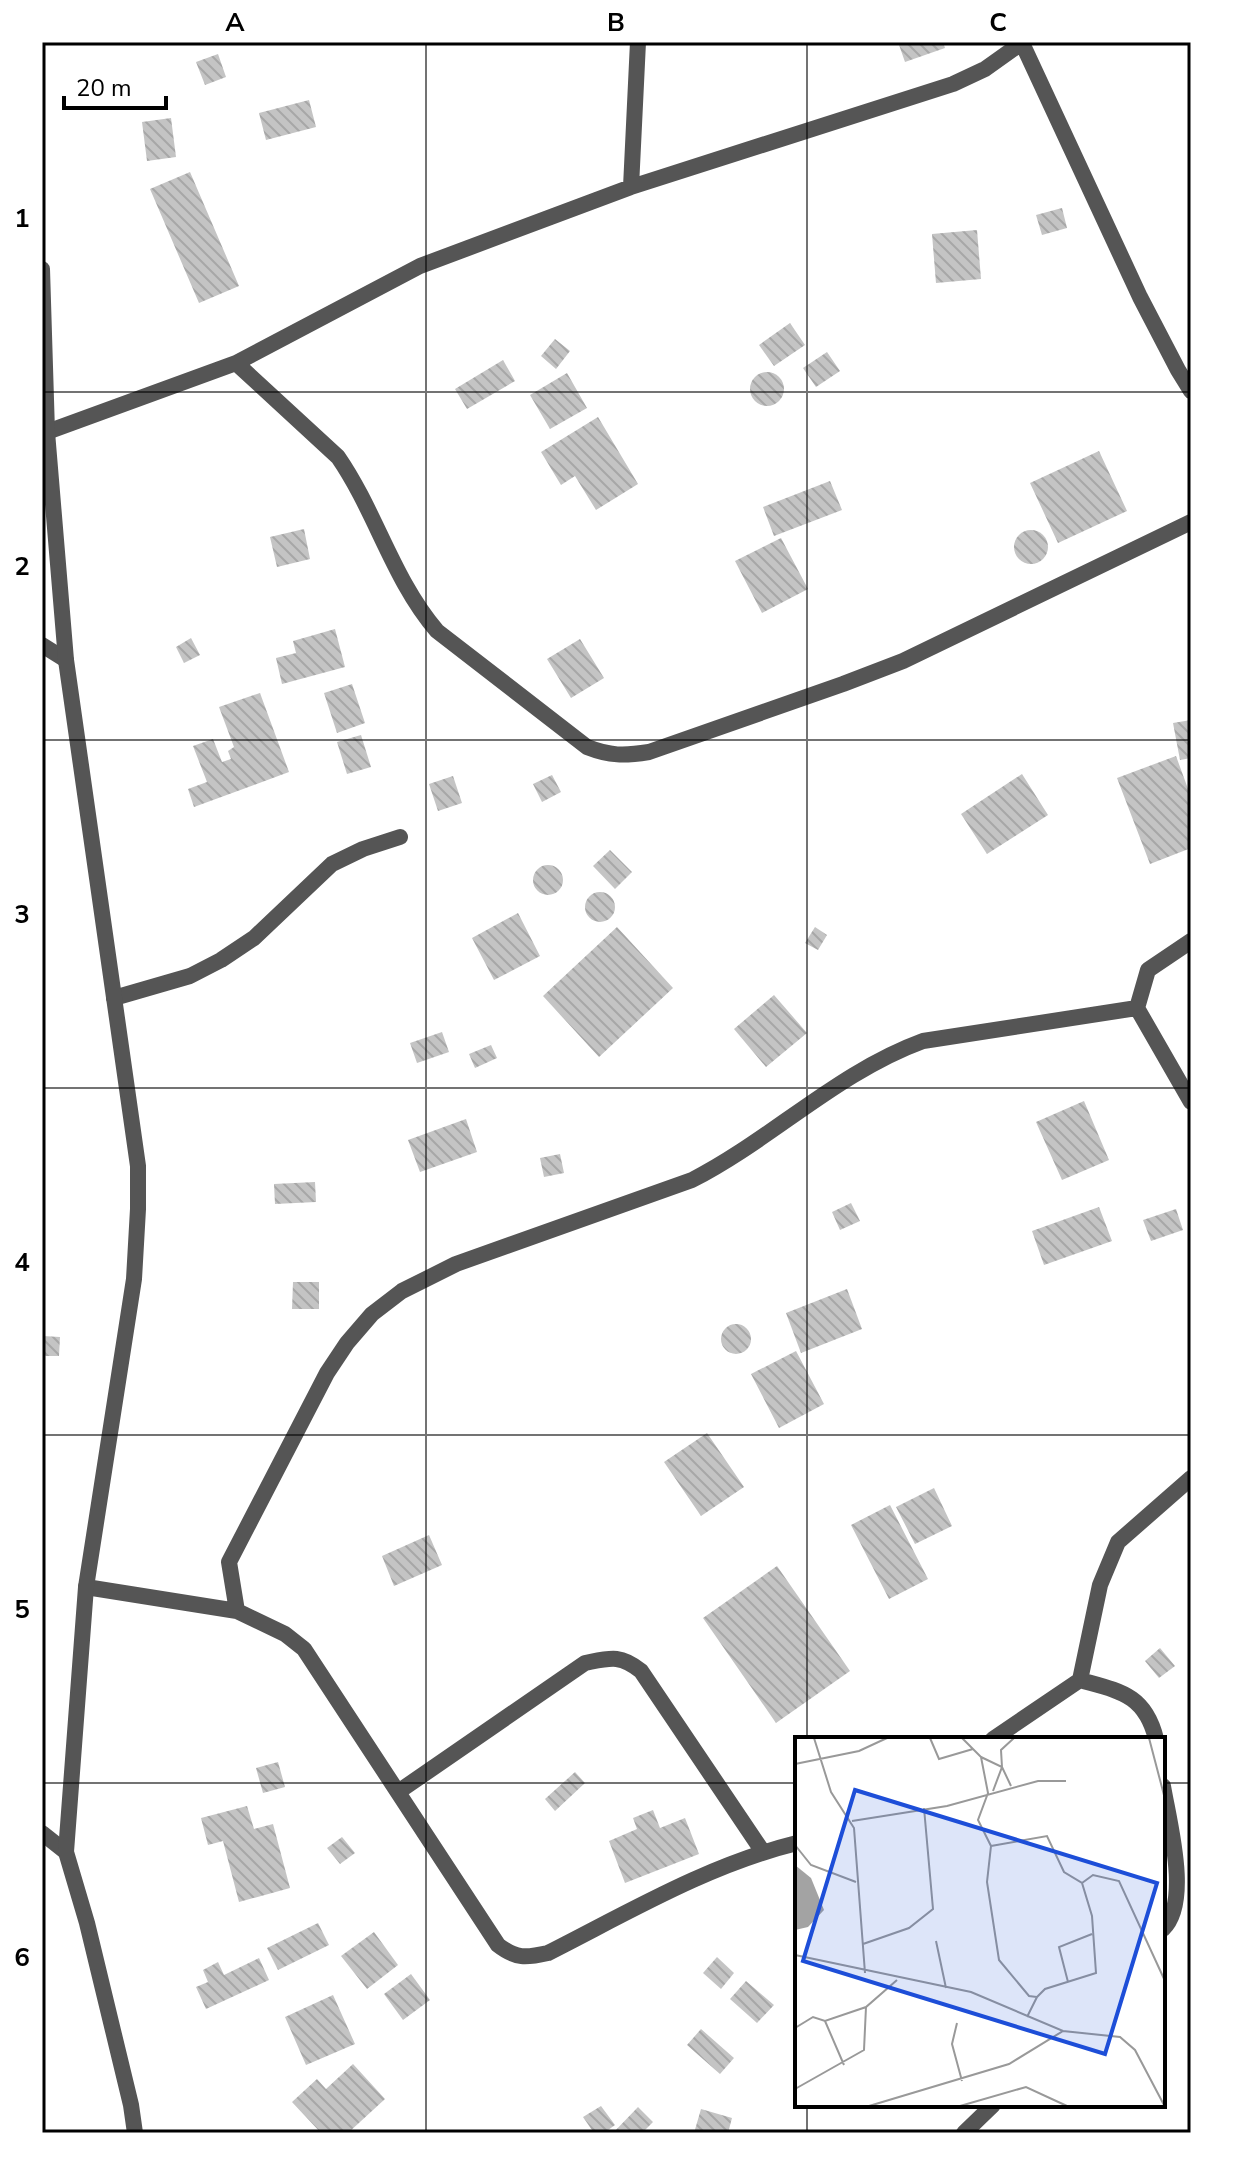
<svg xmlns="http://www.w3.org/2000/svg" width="1233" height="2175" viewBox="0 0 1233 2175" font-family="'Nunito Sans',sans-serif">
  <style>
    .building { fill: url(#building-back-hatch) }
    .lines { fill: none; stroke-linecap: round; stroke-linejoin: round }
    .minor { stroke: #555; stroke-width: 16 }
    .tertiary { stroke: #555; stroke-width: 16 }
    .grid { fill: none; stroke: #000; stroke-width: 2; stroke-opacity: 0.55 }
    .inset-road { fill: none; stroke: #999; stroke-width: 2 }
    .view { fill: #1d4ed8; fill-opacity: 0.15; stroke: #1d4ed8; stroke-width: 4 }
    .inset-edge { fill: none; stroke: #000; stroke-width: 4 }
    .neatline { fill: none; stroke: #000; stroke-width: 3 }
    .grid-label { font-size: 26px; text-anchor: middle; font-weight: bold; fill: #000 }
  </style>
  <defs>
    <pattern id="building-back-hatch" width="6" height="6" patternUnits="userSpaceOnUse" patternTransform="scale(2)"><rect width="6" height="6" fill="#c4c4c4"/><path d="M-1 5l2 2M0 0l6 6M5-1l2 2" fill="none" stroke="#a7a7a7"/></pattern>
  </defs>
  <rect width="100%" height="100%" fill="#fff"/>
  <path class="building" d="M 898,42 L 943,42 L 945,48 L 905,62 Z
    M 218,54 L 226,77 L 205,85 L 196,62 Z
    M 309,100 L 316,127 L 266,140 L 259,113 Z
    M 171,118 L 176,157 L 147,161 L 142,122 Z
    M 190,172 L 239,286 L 199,303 L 150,189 Z
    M 1062,208 L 1067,228 L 1042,235 L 1036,215 Z
    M 977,230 L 981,279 L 936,283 L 932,234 Z
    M 790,323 L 805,345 L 774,366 L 759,345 Z
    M 555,339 L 570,351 L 556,369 L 541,356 Z
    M 827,352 L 840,371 L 816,387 L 803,368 Z
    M 503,360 L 515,381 L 467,409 L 455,389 Z
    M750 389a17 17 0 1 1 34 0a17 17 0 1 1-34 0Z
    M 567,373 L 587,408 L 550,429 L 530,395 Z
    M 598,417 L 638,484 L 596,510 L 575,476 L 561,485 L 541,452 Z
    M 1099,451 L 1127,511 L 1058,543 L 1030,483 Z
    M 830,481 L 842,510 L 774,536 L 763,507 Z
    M 304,529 L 310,559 L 277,567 L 270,537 Z
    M1014 547a17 17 0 1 1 34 0a17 17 0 1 1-34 0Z
    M 781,538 L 808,589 L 762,613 L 735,561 Z
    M 335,629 L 345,667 L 282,684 L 276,658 L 296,653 L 293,641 Z
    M 191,638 L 200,655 L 184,663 L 176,647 Z
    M 580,639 L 604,678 L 571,698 L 547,659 Z
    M 352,684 L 365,723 L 337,733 L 324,693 Z
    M 260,693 L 289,772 L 194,807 L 188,789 L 207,782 L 193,746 L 213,739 L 222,762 L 231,759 L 228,751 L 234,747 L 219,707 Z
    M 1191,720 L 1191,758 L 1180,760 L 1173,723 Z
    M 361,735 L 371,767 L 347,774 L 337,742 Z
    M 1176,756 L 1191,797 L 1191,848 L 1150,864 L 1117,778 Z
    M 1022,774 L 1048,815 L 987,854 L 961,814 Z
    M 552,775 L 561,792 L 542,802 L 533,784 Z
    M 453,776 L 462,803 L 438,811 L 429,784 Z
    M 610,850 L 632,872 L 615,889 L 593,866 Z
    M533 880a15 15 0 1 1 30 0a15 15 0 1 1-30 0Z
    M585 907a15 15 0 1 1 30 0a15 15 0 1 1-30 0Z
    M 518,913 L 540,956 L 494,980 L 472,938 Z
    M 617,927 L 673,988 L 599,1057 L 543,996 Z
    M 815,927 L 827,935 L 818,950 L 805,943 Z
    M 774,995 L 807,1033 L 766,1067 L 734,1029 Z
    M 442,1032 L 449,1052 L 417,1063 L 410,1043 Z
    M 491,1045 L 497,1058 L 475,1068 L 469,1054 Z
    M 1084,1101 L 1109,1160 L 1062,1180 L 1036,1122 Z
    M 466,1119 L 477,1152 L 420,1172 L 408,1140 Z
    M 560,1154 L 564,1173 L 544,1177 L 540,1158 Z
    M 315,1182 L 316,1202 L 275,1204 L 274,1184 Z
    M 851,1203 L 860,1221 L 840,1230 L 832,1212 Z
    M 1099,1207 L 1112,1241 L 1044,1265 L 1032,1231 Z
    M 1176,1209 L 1183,1230 L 1151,1241 L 1143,1220 Z
    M 293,1282 L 319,1282 L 319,1309 L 292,1309 Z
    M 847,1289 L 862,1329 L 801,1353 L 786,1313 Z
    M721 1339a15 15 0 1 1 30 0a15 15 0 1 1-30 0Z
    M 43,1336 L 60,1337 L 59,1356 L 42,1356 Z
    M 796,1351 L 824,1404 L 779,1428 L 751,1374 Z
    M 707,1433 L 744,1487 L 701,1516 L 664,1462 Z
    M 934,1488 L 952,1526 L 915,1544 L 896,1507 Z
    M 890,1505 L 928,1579 L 889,1599 L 851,1525 Z
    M 429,1535 L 442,1565 L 394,1586 L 382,1556 Z
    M 777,1566 L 850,1671 L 776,1723 L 703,1618 Z
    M 1160,1648 L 1175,1666 L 1159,1678 L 1145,1661 Z
    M 278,1762 L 285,1787 L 263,1793 L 256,1768 Z
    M 575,1772 L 585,1783 L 555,1811 L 545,1799 Z
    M 247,1806 L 254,1829 L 273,1824 L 290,1888 L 239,1902 L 223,1841 L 208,1845 L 201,1818 Z
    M 653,1810 L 660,1828 L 685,1818 L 699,1854 L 625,1883 L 609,1841 L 637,1829 L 633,1818 Z
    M 342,1837 L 355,1853 L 340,1864 L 327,1848 Z
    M 318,1923 L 329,1945 L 278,1970 L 267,1948 Z
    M 374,1932 L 398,1965 L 367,1989 L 341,1956 Z
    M 717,1957 L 734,1973 L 721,1989 L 703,1973 Z
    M 259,1958 L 269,1980 L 206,2009 L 196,1987 L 208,1982 L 203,1970 L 218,1962 L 224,1975 Z
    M 411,1974 L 430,2000 L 403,2020 L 384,1994 Z
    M 746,1981 L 774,2005 L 757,2023 L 730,1999 Z
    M 333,1995 L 355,2044 L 306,2065 L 285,2017 Z
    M 701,2029 L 734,2058 L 720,2074 L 687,2045 Z
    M 353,2064 L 385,2099 L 348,2133 L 321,2133 L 292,2102 L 317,2079 L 326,2089 Z
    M 601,2106 L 615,2125 L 604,2133 L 594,2133 L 583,2117 Z
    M 638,2107 L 653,2122 L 642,2133 L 613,2133 Z
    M 701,2109 L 732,2118 L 728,2133 L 694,2133 Z"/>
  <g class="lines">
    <path class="minor" d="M 1022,43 L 1140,297 L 1178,370 L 1191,391
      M 631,187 L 638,42
      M 236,363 L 338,457 C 376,512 393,580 437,631 L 587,747 C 610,756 624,756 649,752 L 843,684 L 903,661 L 1191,522
      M 47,432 L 236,363 L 420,266 L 631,187 L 953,84 L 985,69 L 1023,42
      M 42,645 L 66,660
      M 114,998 L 190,976 L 221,960 L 254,938 L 332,864 L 363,849 L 400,837
      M 1137,1008 L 1191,1102
      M 86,1587 L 237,1611 L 229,1562 L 327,1373 L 347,1343 L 372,1314 L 402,1291 L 456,1264 L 692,1180 C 772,1139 838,1072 923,1041 L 1137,1008 L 1148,970 L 1191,941
      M 237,1611 L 285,1634 L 304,1649 L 498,1945 C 516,1959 526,1958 548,1953 C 629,1912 708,1865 797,1843
      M 1080,1680 C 1119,1691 1145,1694 1156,1739
      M 993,1739 L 1080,1680 L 1100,1585 L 1118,1542 L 1191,1478
      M 1163,1786 C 1169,1822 1191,1902 1163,1929
      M 398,1792 L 585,1663 C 610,1658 620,1654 641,1671 L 763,1852
      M 42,1833 L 66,1852
      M 964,2133 L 993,2105"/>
    <path class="tertiary" d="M 42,269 L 47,432 L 66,660 L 138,1166 L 138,1209 L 134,1279 L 86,1587 L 66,1852 L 87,1923 L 131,2105 L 135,2133"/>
  </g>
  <path class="grid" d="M 426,42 L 426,2133M 807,42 L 807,1739M 42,392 L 1191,392M 42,740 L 1191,740M 42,1088 L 1191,1088M 42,1435 L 1191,1435M 42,1783 L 797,1783M 1163,1783 L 1191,1783M 807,2105 L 807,2133"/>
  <g transform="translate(795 1737)">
    <rect width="370" height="370" fill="#fff"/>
    <path d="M 0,128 L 16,141 L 29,173 L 13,190 L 0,193 Z" fill="#a3a3a3"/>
    <path class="inset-road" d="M 19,1 L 36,55 L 59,91 L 70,236M 135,1 L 144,22 L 178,12M 167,1 L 186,20 L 193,56 L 183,83 L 196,109 L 192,145 L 204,223 L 234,259 L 242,260 L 232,280M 354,1 L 370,62M 186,20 L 207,30 L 216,49M 0,27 L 64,14 L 92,1M 198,54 L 207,30 L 206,13 L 219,1M 57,84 L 152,69 L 243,44 L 271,44M 0,108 L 16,128 L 61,145M 196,109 L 252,99 L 269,135 L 287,146 L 297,179 L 301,236 L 250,252 L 242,260M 287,146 L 298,138 L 324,144 L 370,244M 141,204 L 151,251M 68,207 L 114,191 L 138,172 L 129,71M 0,218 L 176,255 L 268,294 L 325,300 L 340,313 L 369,368M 273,245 L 264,210 L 297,197M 30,284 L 49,328M 162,286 L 157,307 L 167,344M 0,291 L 18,280 L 30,284 L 71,270 L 102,243M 0,352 L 69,313 L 71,270M 74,369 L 214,327 L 268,294M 165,369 L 231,350 L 272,369"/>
    <path class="view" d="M 60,53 L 362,146 L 310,317 L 8,224 Z"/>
    <rect width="370" height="370" class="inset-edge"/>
  </g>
  <rect width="1233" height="2175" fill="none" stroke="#ffffff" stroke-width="88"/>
  <path d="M64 96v12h102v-12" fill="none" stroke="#000000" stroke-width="4"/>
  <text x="76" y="96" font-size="24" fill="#000000" stroke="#ffffff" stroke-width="6" paint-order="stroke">20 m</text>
  <rect x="44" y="44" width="1145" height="2087" class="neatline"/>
  <g class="grid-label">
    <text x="235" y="31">A</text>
    <text x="616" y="31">B</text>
    <text x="998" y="31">C</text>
    <text x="22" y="227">1</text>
    <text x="22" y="575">2</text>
    <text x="22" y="923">3</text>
    <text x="22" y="1271">4</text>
    <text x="22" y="1618">5</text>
    <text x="22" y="1966">6</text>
  </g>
</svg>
